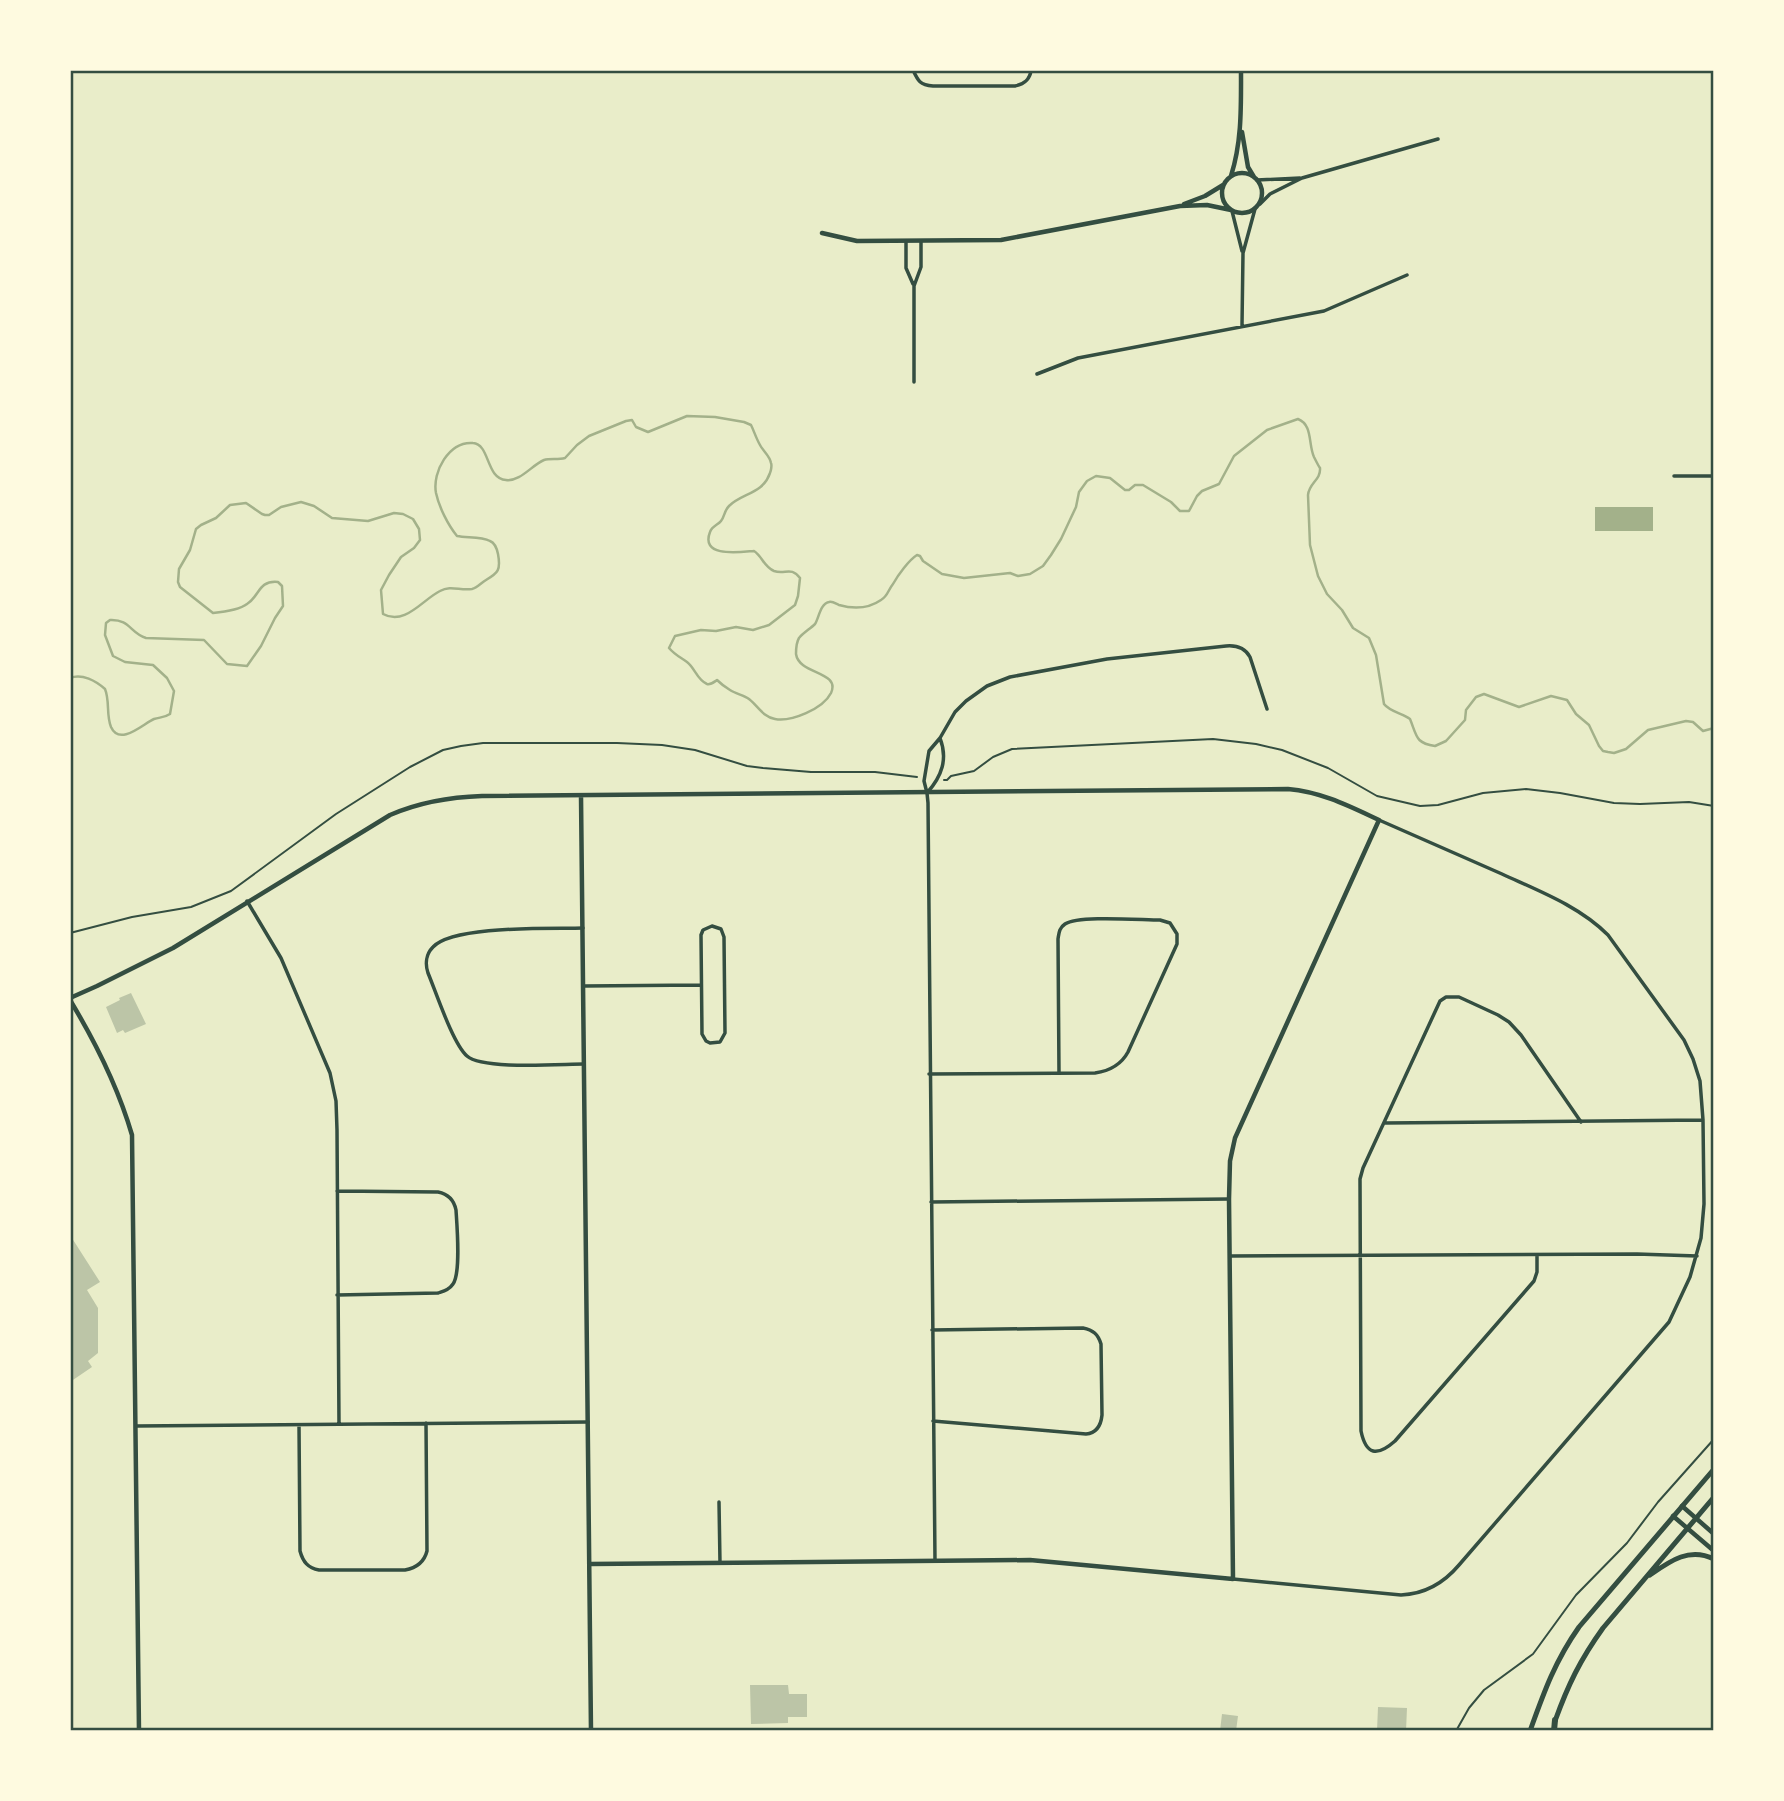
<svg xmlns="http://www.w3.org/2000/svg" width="1784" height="1801" viewBox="0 0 1784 1801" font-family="'Alegreya Sans',sans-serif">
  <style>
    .water { fill: #a3b18a }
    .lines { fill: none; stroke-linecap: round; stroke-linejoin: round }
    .stream { stroke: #a3b18a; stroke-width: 2.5 }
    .building { fill: #bcc5a7 }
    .path { stroke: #344e41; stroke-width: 2 }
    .minor { stroke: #344e41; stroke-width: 3.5 }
    .tertiary { stroke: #344e41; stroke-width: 4.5 }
    .secondary { stroke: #344e41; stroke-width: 5 }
    .primary { stroke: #344e41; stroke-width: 6 }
    .neatline { fill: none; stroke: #344e41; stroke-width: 2.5 }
  </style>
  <rect width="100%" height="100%" fill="#e9edc9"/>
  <path class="water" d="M 1595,507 L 1653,507 L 1653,531 L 1595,531 Z"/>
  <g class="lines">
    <path class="stream" d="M 70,678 C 82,673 96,681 105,689 C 110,701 106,715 111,727 C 120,747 144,723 154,719 C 160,717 164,718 170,714 L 174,691 L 167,678 L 153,665 L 125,662 L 113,656 L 105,635 L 106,623 L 110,620 C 130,619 130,633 146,638 L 204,640 L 227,664 L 247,666 L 261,646 L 275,618 L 283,606 L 282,586 L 278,582 C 258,580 260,596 247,604 C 239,610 223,612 213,613 L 180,587 L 178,582 L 179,569 L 190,550 L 196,529 L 201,525 L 216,518 L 230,505 L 246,503 L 262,514 L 265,515 L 269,515 L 281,507 L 301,502 L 314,506 L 332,518 L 368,521 L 394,513 L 403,514 L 413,519 L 419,529 L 420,540 L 414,548 L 401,557 L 389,575 L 381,590 L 383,614 C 405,626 422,600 440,591 C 451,585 460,591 472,589 C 477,588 481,583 486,580 C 498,573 501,570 498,554 C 497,549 495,543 490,541 C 481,536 467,538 457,536 C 448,525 439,507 436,493 C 432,472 449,441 473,443 C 490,444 486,479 506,480 C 520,482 532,465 544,460 C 550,458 558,460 565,458 L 577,445 L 589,436 L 626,421 L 632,420 L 636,427 L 648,432 L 687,416 L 715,417 L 744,422 L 751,425 C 754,431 756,438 760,445 C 763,451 770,456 771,463 C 772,465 771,471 770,473 C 763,494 742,493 729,506 C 724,511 725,516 721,521 C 718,525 712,526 710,532 C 700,558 740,552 754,551 C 762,556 764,567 774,571 C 785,575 791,566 800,578 L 798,596 L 795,605 L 769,625 L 753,630 L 736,627 L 716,631 L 701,630 L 675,636 L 669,648 C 675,655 680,657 687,662 C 695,668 697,680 707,684 C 711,685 714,682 717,680 C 721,684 725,687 730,690 C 736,694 744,695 749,699 C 758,706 763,717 775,719 C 791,722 823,709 831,693 C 841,671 799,675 796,654 C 796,649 796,643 799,638 C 803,633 810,629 815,624 C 819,618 820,604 829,602 C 833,601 836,604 839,605 C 853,609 868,609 881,600 C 888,596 888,590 893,584 C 898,575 909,560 917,555 L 920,556 L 923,561 L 942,574 L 964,578 L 1010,573 L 1018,576 L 1030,574 L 1043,566 L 1051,555 L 1061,539 L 1076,507 L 1079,492 L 1087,481 L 1096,476 L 1110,478 L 1125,490 L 1129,490 L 1135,485 L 1143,485 L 1171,502 L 1180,511 L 1189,511 L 1197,496 L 1202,491 L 1219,484 L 1234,456 L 1267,430 L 1298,419 C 1313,425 1308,444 1314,457 C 1315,459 1319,467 1320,468 C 1321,480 1309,483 1308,495 L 1310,545 L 1318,576 L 1327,594 L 1342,610 L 1353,628 L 1369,638 L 1376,655 L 1384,704 C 1389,711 1403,714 1410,719 C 1417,736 1415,743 1435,746 L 1446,741 L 1465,720 L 1466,710 L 1476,697 L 1484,694 L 1519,707 L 1551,696 L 1567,700 L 1576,714 L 1589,725 L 1599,746 L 1603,751 L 1608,752 L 1614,753 L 1626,749 L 1648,730 L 1686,721 L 1693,722 L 1703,731 L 1714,728"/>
  </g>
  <path class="building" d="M 131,993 L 146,1024 L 125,1033 L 123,1030 L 117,1033 L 106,1007 L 120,1000 L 119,998 Z
    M 70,1235 L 100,1282 L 87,1290 L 98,1308 L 98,1353 L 88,1361 L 92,1367 L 70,1382 Z
    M 750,1685 L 788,1685 L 789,1694 L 807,1694 L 807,1717 L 788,1717 L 788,1723 L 751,1724 Z
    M 1378,1707 L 1407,1708 L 1406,1731 L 1377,1731 Z
    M 1222,1714 L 1238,1716 L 1236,1731 L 1220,1731 Z"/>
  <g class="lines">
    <path class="path" d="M 944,780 L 947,780 L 951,776 L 974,771 L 993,757 L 1012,749 L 1213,739 L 1256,744 L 1282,750 L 1328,768 L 1377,796 L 1420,806 L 1438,805 L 1483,793 L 1526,789 L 1560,793 L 1614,803 L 1640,804 L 1689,802 L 1714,806
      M 70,933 L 132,917 L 191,907 L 231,891 L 336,814 L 410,767 L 443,750 L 461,746 L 483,743 L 617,743 L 662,745 L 695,750 L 747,766 L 763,768 L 811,772 L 875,772 L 917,777
      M 1456,1731 L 1469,1708 L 1484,1690 L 1533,1654 L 1576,1595 L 1627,1543 L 1658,1502 L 1714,1439"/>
    <path class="minor" d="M 913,70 C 918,81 920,85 933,86 L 1015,86 C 1024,84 1030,80 1031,70
      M 1257,180 L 1300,178
      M 1260,204 L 1270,194 L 1302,178 L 1438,139
      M 1232,211 L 1242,251
      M 906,241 L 906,268 L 913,284
      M 1242,326 L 1243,253 L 1255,209
      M 1037,374 L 1078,358 L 1324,311 L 1407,275
      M 914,382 L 914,286 L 921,267 L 921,241
      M 1674,476 L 1714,476
      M 927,793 C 942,776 948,759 940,738
      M 247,901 L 281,958 L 330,1073 L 336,1101 L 337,1130 L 339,1424
      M 712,926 L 721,929 L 724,937 L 725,1033 L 720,1042 L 710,1043 L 706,1041 L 702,1034 L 701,935 L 703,930 Z
      M 583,928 C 551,929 454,925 433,947 C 426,954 425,964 428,973 C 436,992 453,1044 467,1056 C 482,1070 561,1064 584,1064
      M 584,986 L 701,985
      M 929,1074 L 1095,1073 C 1109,1071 1121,1065 1128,1052 L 1177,944 L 1177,934 L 1170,923 L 1160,920 C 1141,920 1078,915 1065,924 C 1059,928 1059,933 1058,939 L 1059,1073
      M 1385,1123 L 1703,1120
      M 337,1191 L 438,1192 C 448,1194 454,1200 456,1210 C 457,1226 461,1273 453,1284 C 449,1290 444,1291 438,1293 L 337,1295
      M 931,1202 L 1229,1199
      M 1537,1255 L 1537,1272 L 1534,1281 L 1395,1441 C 1377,1457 1366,1455 1361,1431 L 1360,1179 L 1363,1168 L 1440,1001 L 1446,997 L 1459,997 L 1498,1015 L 1509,1022 L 1521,1035 L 1581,1122
      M 1230,1256 L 1637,1254 L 1697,1256
      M 932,1330 L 1083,1328 C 1093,1330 1098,1334 1101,1344 L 1102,1415 C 1101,1425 1097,1433 1086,1434 L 933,1421
      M 299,1425 L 300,1551 C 303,1562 308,1568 319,1570 L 405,1570 C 416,1568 424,1563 427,1551 L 426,1423
      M 136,1426 L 588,1422
      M 719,1502 L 720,1563
      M 935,1561 L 928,803 L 927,793 L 924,781 L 929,751 L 940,738 L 955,712 L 966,701 L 987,686 L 1010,677 L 1107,659 L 1226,646 C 1237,645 1245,648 1250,657 L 1267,709
      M 1233,1579 L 1401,1595 C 1425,1594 1443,1584 1459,1565 L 1669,1322 L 1690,1277 L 1701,1238 L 1704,1204 L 1703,1120 L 1700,1081 L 1693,1059 L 1684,1040 L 1608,935 C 1579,906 1539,891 1502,874 C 1461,856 1420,838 1379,820"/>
    <path class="tertiary" d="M 1242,132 L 1248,167 L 1254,177
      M1222 193a20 20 0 1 1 40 0a20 20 0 1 1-40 0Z
      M 1231,176 C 1242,141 1241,107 1241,70
      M 1184,204 L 1205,196 L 1223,185
      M 822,233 L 857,241 L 1001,240 L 1180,206 L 1207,205 L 1231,210
      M 581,796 L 591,1731
      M 70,998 L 97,986 L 173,948 L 390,815 C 420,802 449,797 482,796 L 1288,789 C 1322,792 1349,806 1379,820 L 1235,1138 L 1230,1161 L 1229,1199 L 1233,1579 L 1030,1560 L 590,1564
      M 70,1000 C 96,1043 118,1087 132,1135 L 139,1731
      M 1682,1506 L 1714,1534
      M 1673,1516 L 1714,1551"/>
    <path class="secondary" d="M 1650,1575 C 1670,1561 1689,1547 1714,1559
      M 1555,1721 C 1568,1685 1580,1660 1603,1628 L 1714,1497
      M 1530,1731 C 1544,1692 1555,1661 1579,1627 L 1714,1469"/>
    <path class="primary" d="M 1554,1731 L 1555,1720"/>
  </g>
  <rect width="1784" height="1801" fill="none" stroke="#fefae0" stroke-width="144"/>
  <rect x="72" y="72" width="1640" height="1657" class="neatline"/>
</svg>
